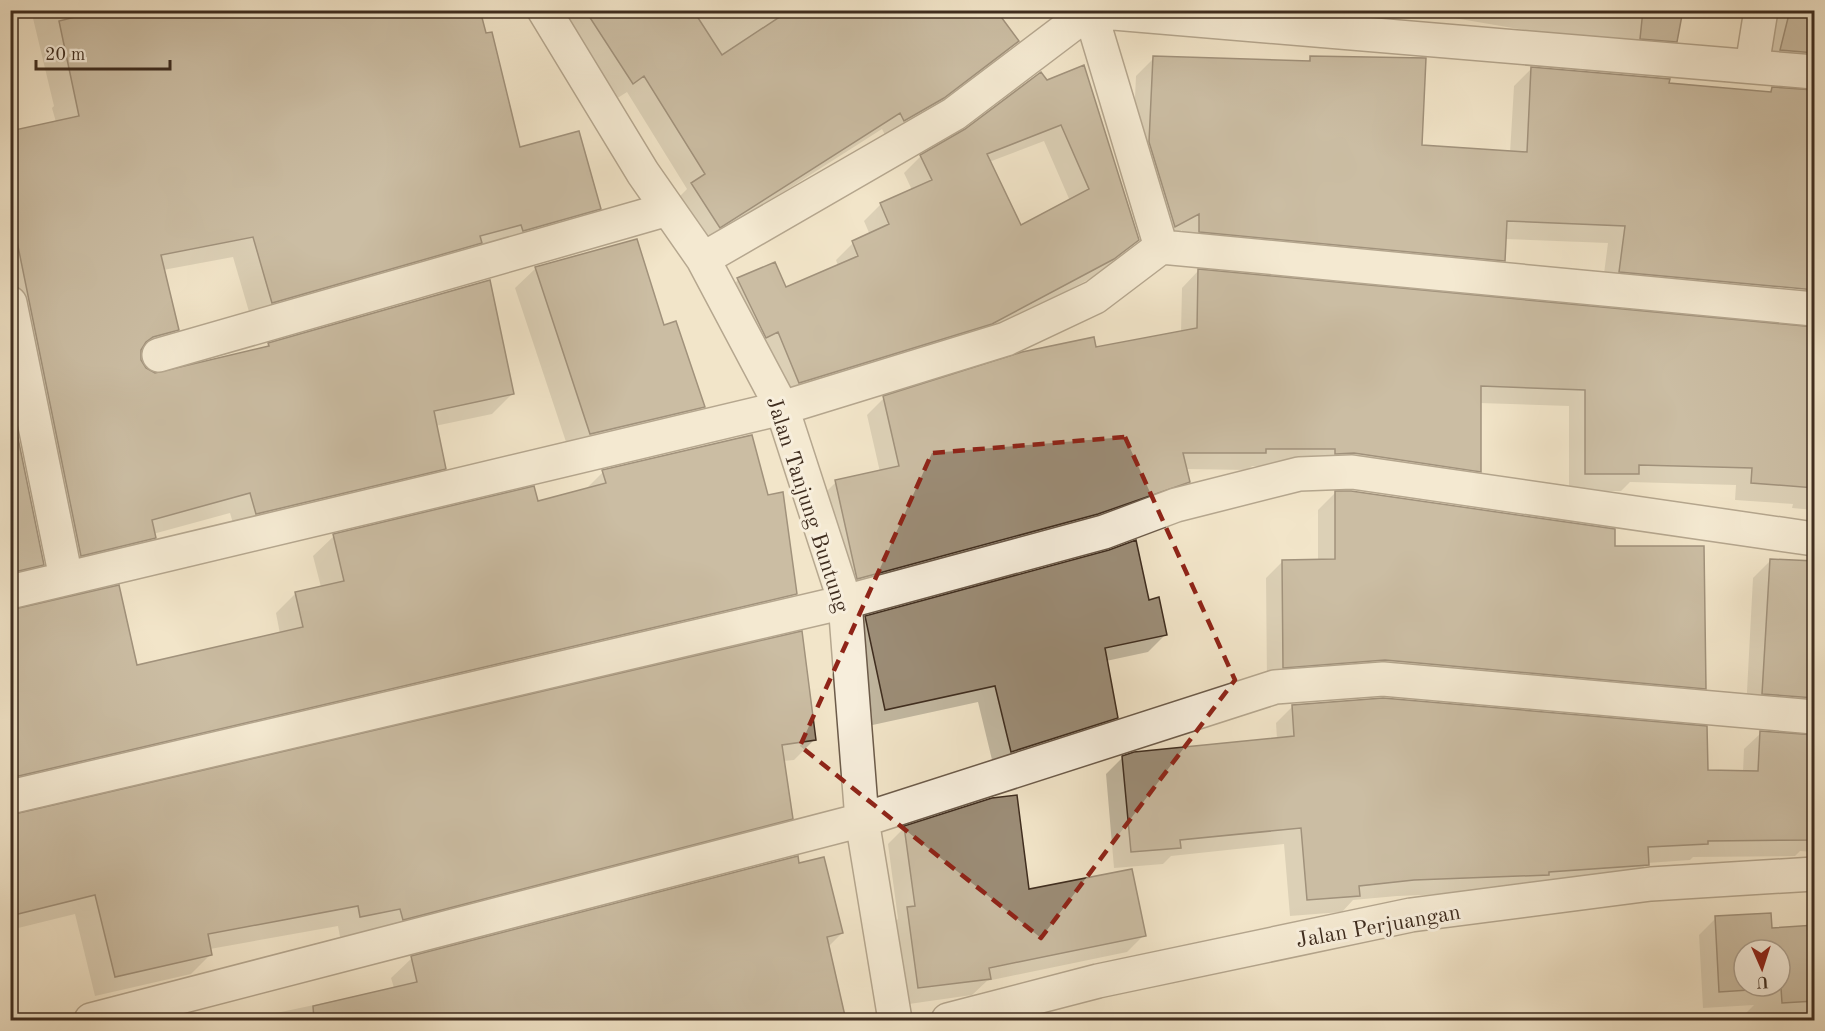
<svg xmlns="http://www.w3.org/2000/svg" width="1825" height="1031" viewBox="0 0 1825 1031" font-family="'Old Standard TT',serif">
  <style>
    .shadow { fill: #0003; fill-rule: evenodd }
    .building { fill: #9c8d77; stroke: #3f2d1f; stroke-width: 1.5; fill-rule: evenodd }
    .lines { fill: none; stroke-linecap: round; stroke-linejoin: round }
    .minor-casing { stroke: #6c5b4a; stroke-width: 36 }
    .minor { stroke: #f7eedc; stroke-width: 33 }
    .marked { fill: none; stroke: #8f2418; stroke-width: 4.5; stroke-dasharray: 12 8; stroke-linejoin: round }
    .labels { text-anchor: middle; stroke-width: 6; stroke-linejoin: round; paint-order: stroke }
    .street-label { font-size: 22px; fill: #3f2d1f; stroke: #f7eedc }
  </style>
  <rect width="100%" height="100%" fill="#f2e5c9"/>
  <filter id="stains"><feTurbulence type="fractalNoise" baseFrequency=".00333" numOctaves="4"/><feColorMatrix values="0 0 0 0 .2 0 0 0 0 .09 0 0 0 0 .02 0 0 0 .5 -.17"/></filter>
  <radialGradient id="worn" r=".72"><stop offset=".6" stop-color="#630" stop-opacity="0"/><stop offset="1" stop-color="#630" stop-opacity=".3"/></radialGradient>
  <path class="shadow" d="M 31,10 L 479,10 L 522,186 L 599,208 L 579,228 L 252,322 L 233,257 L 163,270 L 177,329 L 157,350 L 140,356 L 145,369 L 153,374 L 265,348 L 269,344 L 513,393 L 492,414 L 435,426 L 445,468 L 425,488 L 236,533 L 230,513 L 153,534 L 154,538 L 134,558 L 61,575 L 10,329 L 10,132 L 56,122 L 52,108 L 54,106 Z
    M 557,10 L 994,10 L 1017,41 L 1000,58 L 925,115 L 886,137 L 882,129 L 702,244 L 675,201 L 687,189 L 627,92 L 616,99 Z
    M 1452,10 L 1682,10 L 1677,36 L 1659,53 L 1454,18 L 1456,11 Z
    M 1777,10 L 1814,10 L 1814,87 L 1764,68 Z
    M 1154,58 L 1306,62 L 1311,58 L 1421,147 L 1510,153 L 1514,86 L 1531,69 L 1768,93 L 1772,89 L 1779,286 L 1762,304 L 1602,289 L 1608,243 L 1505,239 L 1503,260 L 1486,278 L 1181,249 L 1182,230 L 1157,243 L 1132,160 L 1136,76 Z
    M 1041,74 L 1138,240 L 1095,276 L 974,340 L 782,399 L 721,297 L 738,280 L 786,289 L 838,266 L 836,260 L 853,243 L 870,235 L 864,221 L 881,204 L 912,190 L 904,173 L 921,156 L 966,130 ZM 1044,141 L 1070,201 L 1020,227 L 989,162 Z
    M 536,268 L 663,327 L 703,407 L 683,427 L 570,454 L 515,288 Z
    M 1198,271 L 1814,329 L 1814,510 L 1792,508 L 1793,504 L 1735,500 L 1736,485 L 1630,482 L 1621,491 L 1569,491 L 1569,406 L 1479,403 L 1480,471 L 1463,488 L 1318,465 L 1252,466 L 1248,470 L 1185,469 L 1188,482 L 1171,499 L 841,595 L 819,499 L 836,482 L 880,472 L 867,415 L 884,398 L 1095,348 L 1181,332 L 1182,288 Z
    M 10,407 L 42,564 L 22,584 L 10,588 Z
    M 603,472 L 795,594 L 775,614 L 10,792 L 10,612 L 136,667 L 280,634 L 276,613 L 296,593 L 321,587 L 313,556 L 334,536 L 537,503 L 584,491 Z
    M 1335,493 L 1614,548 L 1705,688 L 1688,705 L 1267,684 L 1266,578 L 1283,561 L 1318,560 L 1318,510 Z
    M 1770,561 L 1814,563 L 1814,721 L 1746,710 L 1753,578 Z
    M 1148,602 L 1165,635 L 1148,652 L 1106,661 L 1117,717 L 1100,734 L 994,768 L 978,702 L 868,726 L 849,634 L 866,617 Z
    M 1293,706 L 1706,771 L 1743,772 L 1744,749 L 1761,733 L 1814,737 L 1814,852 L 1800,851 L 1795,856 L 1693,857 L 1690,860 L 1647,863 L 1630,882 L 1531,891 L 1397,896 L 1353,900 L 1342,912 L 1290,916 L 1284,844 L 1171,856 L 1163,864 L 1114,868 L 1106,774 L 1123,757 L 1277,739 L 1276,723 Z
    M 814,740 L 794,760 L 783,761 L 791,818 L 771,838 L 380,929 L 340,937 L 338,926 L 210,949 L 211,954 L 191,974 L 95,996 L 75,914 L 10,930 L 10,817 Z
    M 905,827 L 1028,891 L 1144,935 L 1127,952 L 987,981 L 972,995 L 902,1005 L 891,925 L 898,919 L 888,844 Z
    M 797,865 L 842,933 L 828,947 L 843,1016 L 838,1020 L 244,1020 L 394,988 L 391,978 L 412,958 Z
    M 1716,918 L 1770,929 L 1814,927 L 1814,1017 L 1744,1020 L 1743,1016 L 1754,1005 L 1703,1008 L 1699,935 ZM 1744,950 L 1780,950 L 1780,986 L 1744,986 Z
    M 1169,1014 L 1171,1020 L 1153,1020 Z"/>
  <path class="building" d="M 104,10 L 480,10 L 486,33 L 492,32 L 520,147 L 579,131 L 601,209 L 523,231 L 521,225 L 480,236 L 482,243 L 272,303 L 253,237 L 161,255 L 179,330 L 153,337 L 146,342 L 141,350 L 141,360 L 146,368 L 155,373 L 269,346 L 268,343 L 490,280 L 514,394 L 434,411 L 446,469 L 256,514 L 250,493 L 152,520 L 156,538 L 81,556 L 10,207 L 10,131 L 79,116 L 59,21 Z
    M 585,10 L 693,10 L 722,55 L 790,10 L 996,10 L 1019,41 L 944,98 L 904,121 L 900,113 L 720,228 L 691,183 L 705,174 L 644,76 L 633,84 Z
    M 1643,10 L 1683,10 L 1677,42 L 1640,39 Z
    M 1790,10 L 1815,10 L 1815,53 L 1780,50 Z
    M 1153,56 L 1310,61 L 1310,56 L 1426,58 L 1422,145 L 1527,152 L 1531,67 L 1670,79 L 1669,83 L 1771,92 L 1772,87 L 1815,90 L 1815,290 L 1619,272 L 1625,226 L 1507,221 L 1505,261 L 1199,232 L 1199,214 L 1175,227 L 1149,142 Z
    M 1084,65 L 1139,240 L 1114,259 L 992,324 L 799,383 L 778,332 L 766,338 L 737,278 L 775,262 L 786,287 L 858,256 L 852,241 L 889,224 L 880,203 L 932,180 L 920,155 L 965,129 L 1041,72 L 1047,80 ZM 1061,125 L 1089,189 L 1021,225 L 987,154 Z
    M 637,239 L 664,325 L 676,321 L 705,407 L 590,434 L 535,267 Z
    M 1198,269 L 1815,327 L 1815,488 L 1751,483 L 1752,468 L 1639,465 L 1639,474 L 1585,474 L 1585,390 L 1481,386 L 1481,472 L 1354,453 L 1335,454 L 1335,449 L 1266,449 L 1266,453 L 1183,453 L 1190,482 L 1098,514 L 857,579 L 835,480 L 899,466 L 883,396 L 1022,352 L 1094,337 L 1096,347 L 1197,328 Z
    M 10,399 L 44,565 L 10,573 Z
    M 752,435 L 768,495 L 783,492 L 797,594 L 10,778 L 10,610 L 119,585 L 137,665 L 303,627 L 295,592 L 344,581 L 333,534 L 534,486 L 538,501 L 606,483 L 602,470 Z
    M 1335,491 L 1351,491 L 1615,529 L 1615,546 L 1704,546 L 1706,689 L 1385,660 L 1283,668 L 1282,560 L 1335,559 Z
    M 1136,540 L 1149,600 L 1159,597 L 1167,635 L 1105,648 L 1118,718 L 1011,752 L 995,686 L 885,710 L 865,616 L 1109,550 Z
    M 1770,559 L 1815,561 L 1815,698 L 1762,694 Z
    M 802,631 L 816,740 L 782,745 L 793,819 L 403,920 L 400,909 L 360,917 L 358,906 L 208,934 L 212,955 L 115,977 L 95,895 L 10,916 L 10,815 Z
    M 1383,698 L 1707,726 L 1708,770 L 1758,771 L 1760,731 L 1815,735 L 1813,840 L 1708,841 L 1708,844 L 1648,847 L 1649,865 L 1549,872 L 1549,875 L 1414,880 L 1359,886 L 1360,896 L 1307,900 L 1301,828 L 1180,840 L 1181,848 L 1131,852 L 1122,756 L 1134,752 L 1294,736 L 1292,705 Z
    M 1017,795 L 1029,889 L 1132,869 L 1146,936 L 989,968 L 991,979 L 918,988 L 907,907 L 915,906 L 904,826 L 992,798 Z
    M 798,856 L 799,863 L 824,857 L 843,933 L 827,937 L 845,1016 L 826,1020 L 314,1020 L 313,1006 L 417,982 L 411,956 Z
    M 1771,913 L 1772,928 L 1815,925 L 1815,1001 L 1782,1003 L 1781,988 L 1719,992 L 1715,916 ZM 1744,950 L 1780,950 L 1780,986 L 1744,986 Z"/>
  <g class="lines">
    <g class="minor-casing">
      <path id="minor" d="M 544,10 L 643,173 L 703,259 L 782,408 L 845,602 L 862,820 L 895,1020
        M 1090,11 L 1161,247
        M 1752,66 L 1761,10
        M 703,259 L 954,114 L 1090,11 L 1814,72
        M 10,303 L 66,578
        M 159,355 L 668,209
        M 10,592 L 782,408 L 1006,339 L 1095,297 L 1161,247 L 1814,309
        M 10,797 L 845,602 L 1104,532 L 1176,505 L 1299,474 L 1352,472 L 1814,539
        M 91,1020 L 862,820 L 1275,687 L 1383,679 L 1814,717
        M 948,1020 L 1098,981 L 1411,915 L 1651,884 L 1814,874"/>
    </g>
    <use href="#minor" class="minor"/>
  </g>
  <path d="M0 0H1825V1031H0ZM 1125,437 L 1235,680 L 1041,938 L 800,746 L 932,453 Z" fill="#f2e5c9" fill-opacity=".55" fill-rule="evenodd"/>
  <path class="marked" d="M 1125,437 L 1235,680 L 1041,938 L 800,746 L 932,453 Z"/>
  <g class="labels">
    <g class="street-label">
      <text transform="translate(809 504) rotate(72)" y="8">Jalan Tanjung Buntung</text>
      <text transform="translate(1378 925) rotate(-10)" y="8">Jalan Perjuangan</text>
    </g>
  </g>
  <rect width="1825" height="1031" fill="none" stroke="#f2e5c9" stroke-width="36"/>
  <rect x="12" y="12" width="1801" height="1007" fill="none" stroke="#3f2d1f" stroke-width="3"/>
  <rect x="18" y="18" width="1789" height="995" fill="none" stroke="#3f2d1f" stroke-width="1.5"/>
  <g transform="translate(1762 968) rotate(177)"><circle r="28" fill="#f7eedc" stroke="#ada190" stroke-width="1.5"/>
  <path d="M0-4.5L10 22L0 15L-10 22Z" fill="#8f2418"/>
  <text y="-9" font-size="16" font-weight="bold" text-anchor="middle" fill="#3f2d1f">U</text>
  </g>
  <path d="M36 60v9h134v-9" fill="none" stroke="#3f2d1f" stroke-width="3"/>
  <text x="45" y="60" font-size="18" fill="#3f2d1f" stroke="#f7eedc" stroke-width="4.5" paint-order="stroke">20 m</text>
  <rect width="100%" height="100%" filter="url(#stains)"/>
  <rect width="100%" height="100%" fill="url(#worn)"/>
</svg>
